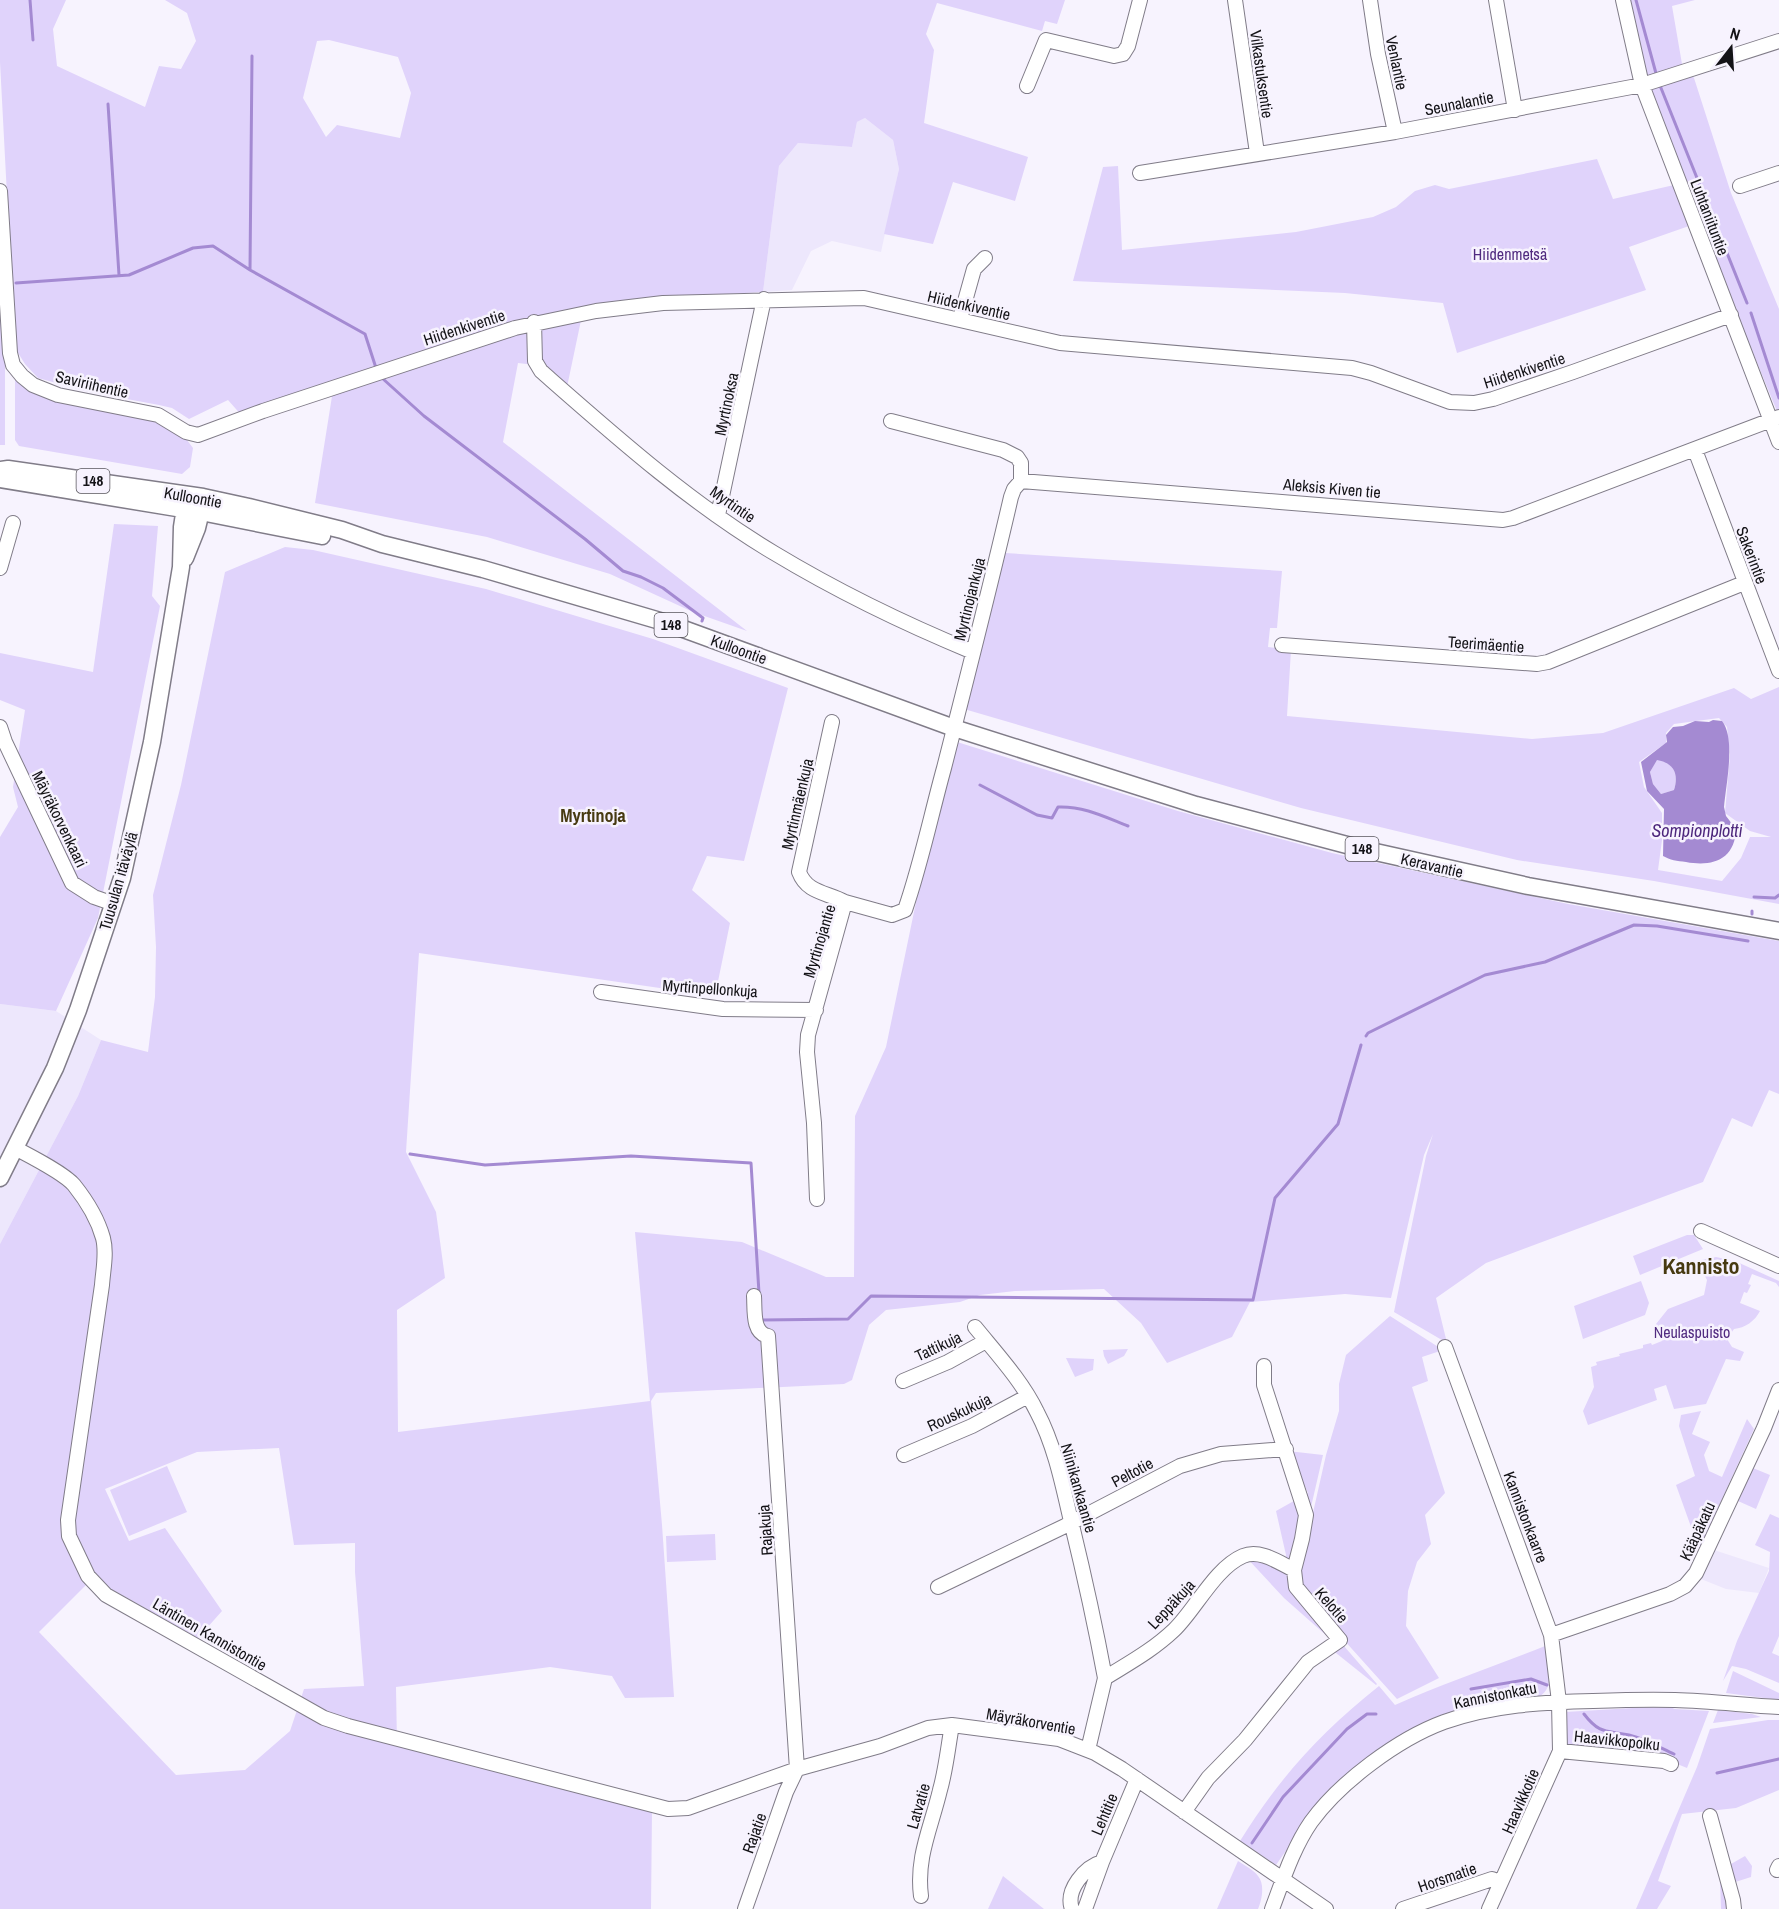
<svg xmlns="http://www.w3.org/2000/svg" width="1779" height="1909" viewBox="0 0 1779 1909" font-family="'Archivo Narrow',sans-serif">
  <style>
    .built { fill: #ede7fc }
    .green { fill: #e0d3fb; fill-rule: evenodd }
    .water { fill: #a48ad2; fill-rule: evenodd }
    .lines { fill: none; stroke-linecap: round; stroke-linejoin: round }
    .stream { stroke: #a48ad2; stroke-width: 3 }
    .minor-casing { stroke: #807c88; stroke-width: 16 }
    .major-casing { stroke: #807c88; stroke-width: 19 }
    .minor { stroke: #fff; stroke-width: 14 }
    .major { stroke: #fff; stroke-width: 16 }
    .labels { text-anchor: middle; stroke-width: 5; stroke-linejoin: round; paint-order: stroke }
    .shield { fill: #f7f3fe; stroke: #58565c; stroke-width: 1.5 }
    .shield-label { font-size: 15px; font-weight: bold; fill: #141317 }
    .street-label { font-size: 16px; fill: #141317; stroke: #f7f3fe }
    .park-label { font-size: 16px; fill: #512b80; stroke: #f7f3fe }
    .neighbourhood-label { font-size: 18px; font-weight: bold; fill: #473a11; stroke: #f7f3fe }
    .water-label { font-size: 18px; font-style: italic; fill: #4d277c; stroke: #f7f3fe }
    .district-label { font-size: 22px; font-weight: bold; fill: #473a11; stroke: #f7f3fe }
  </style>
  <rect width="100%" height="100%" fill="#f7f3fe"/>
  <path class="built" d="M 865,118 L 893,140 L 899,169 L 881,252 L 832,241 L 811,251 L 792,290 L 763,292 L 779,166 L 798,143 L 852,147 L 857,122 Z
    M 0,1004 L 56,1011 L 101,1040 L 78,1096 L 0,1244 Z
    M 1714,1550 L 1769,1568 L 1759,1593 L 1726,1589 L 1701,1579 Z"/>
  <path class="green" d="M 0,0 L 66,0 L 53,29 L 57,66 L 145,107 L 159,66 L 181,69 L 196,41 L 187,13 L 165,0 L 1065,0 L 1057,24 L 1045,21 L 1042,31 L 937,3 L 926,34 L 934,50 L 924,123 L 1028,157 L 1015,201 L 953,182 L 933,244 L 884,234 L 899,169 L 893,140 L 865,118 L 857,122 L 852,147 L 798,143 L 779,166 L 763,292 L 655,298 L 584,306 L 567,387 L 543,366 L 518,363 L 503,442 L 747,631 L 693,612 L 610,574 L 487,537 L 315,503 L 333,390 L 243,417 L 228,400 L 189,419 L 172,408 L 159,405 L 89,392 L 38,378 L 25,364 L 15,348 L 0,62 ZM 329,40 L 398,57 L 411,93 L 400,138 L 337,125 L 326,137 L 303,98 L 317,41 Z
    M 1630,0 L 1695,0 L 1672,6 L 1682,64 L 1694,78 L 1731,193 L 1779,309 L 1779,416 L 1722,278 L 1650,95 Z
    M 1597,159 L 1613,199 L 1674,185 L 1689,226 L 1629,247 L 1646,290 L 1457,353 L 1443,303 L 1345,293 L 1073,281 L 1103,167 L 1118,166 L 1122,250 L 1296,232 L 1373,217 L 1396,207 L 1415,191 L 1435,185 L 1449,189 Z
    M 0,276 L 5,358 L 5,445 L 0,445 Z
    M 15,376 L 152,418 L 184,436 L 193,448 L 190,467 L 182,474 L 19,446 L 15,440 Z
    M 114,524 L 158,526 L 152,596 L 160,606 L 98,918 L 56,1011 L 0,1004 L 0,837 L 18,807 L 13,787 L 25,710 L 0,700 L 0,653 L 93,672 Z
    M 285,547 L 313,550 L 486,589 L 653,639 L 788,688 L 744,861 L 707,856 L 692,890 L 730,923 L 715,996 L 419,953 L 406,1152 L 436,1212 L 445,1278 L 397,1310 L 398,1432 L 650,1401 L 635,1232 L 742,1242 L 826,1277 L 854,1277 L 855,1116 L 886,1047 L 948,748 L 957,742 L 1178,811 L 1332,853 L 1568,904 L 1779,941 L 1779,1094 L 1769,1090 L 1752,1127 L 1732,1118 L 1703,1182 L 1486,1263 L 1436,1298 L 1447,1343 L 1394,1312 L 1426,1156 L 1433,1134 L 1424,1155 L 1391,1298 L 1345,1294 L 1250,1302 L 1232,1337 L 1167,1363 L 1141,1323 L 1104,1289 L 1015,1291 L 980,1295 L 960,1302 L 886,1310 L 869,1325 L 852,1380 L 844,1384 L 656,1393 L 651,1401 L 662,1525 L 674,1697 L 625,1698 L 612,1676 L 550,1667 L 396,1687 L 397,1744 L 652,1810 L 651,1909 L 0,1909 L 0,1244 L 78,1096 L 101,1040 L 148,1052 L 155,997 L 156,947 L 153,895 L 181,785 L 225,572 ZM 279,1448 L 294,1545 L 355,1543 L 355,1572 L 364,1686 L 304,1689 L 290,1731 L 245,1770 L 176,1775 L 39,1632 L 86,1585 L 113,1590 L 198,1638 L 222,1611 L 165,1528 L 129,1541 L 105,1489 L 197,1452 Z
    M 1005,553 L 1282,571 L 1277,628 L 1270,628 L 1268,647 L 1291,650 L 1287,716 L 1532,739 L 1603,733 L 1734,688 L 1751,699 L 1779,687 L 1779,904 L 1654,881 L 1517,860 L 1301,808 L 964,709 ZM 1719,718 L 1727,727 L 1730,755 L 1725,813 L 1750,831 L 1771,837 L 1750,837 L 1741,858 L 1722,881 L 1658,870 L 1662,840 L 1662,813 L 1644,787 L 1639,762 L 1666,743 L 1666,733 L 1674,724 Z
    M 1657,759 C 1674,763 1679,774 1674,790 L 1661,794 L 1653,784 L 1650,772 Z
    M 1687,1235 L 1694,1235 L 1703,1249 L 1640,1275 L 1633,1256 Z
    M 1716,1257 L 1735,1261 L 1779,1281 L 1779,1287 L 1776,1283 L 1752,1274 L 1748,1284 L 1751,1285 L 1747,1293 L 1744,1292 L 1740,1303 L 1760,1311 C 1755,1321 1745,1328 1734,1329 L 1727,1339 L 1732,1347 L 1744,1352 L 1740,1361 L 1726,1359 L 1706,1404 L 1674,1409 L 1666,1385 L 1654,1389 L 1657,1400 L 1588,1425 L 1583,1411 L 1594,1387 L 1591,1367 L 1597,1365 L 1596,1362 L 1620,1356 L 1619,1354 L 1643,1348 L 1643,1345 L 1651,1343 L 1652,1345 L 1662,1341 L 1656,1324 L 1668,1309 L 1704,1295 L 1707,1280 L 1697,1261 Z
    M 1641,1281 L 1649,1303 L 1645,1315 L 1583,1339 L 1574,1306 Z
    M 1390,1316 L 1443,1350 L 1422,1357 L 1428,1381 L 1412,1387 L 1445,1493 L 1425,1515 L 1431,1544 L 1417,1562 L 1408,1591 L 1406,1626 L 1439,1678 L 1397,1699 L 1307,1599 L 1301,1582 L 1301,1566 L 1326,1455 L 1339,1411 L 1339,1384 L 1346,1355 Z
    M 1128,1349 L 1124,1356 L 1108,1364 L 1104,1356 L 1103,1350 Z
    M 1066,1358 L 1094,1359 L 1093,1370 L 1075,1377 Z
    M 1701,1411 L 1692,1434 L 1710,1442 L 1704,1455 L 1709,1471 L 1722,1477 L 1747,1419 L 1754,1429 L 1699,1549 L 1676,1485 L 1695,1476 L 1679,1426 L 1681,1415 Z
    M 1288,1451 L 1323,1455 L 1299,1559 L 1303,1599 L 1377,1684 L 1376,1685 L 1331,1649 L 1336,1644 L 1284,1598 L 1245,1556 L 1285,1561 L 1286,1555 L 1276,1511 L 1308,1493 Z
    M 167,1466 L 187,1512 L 129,1536 L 110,1490 Z
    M 1753,1468 L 1770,1475 L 1756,1509 L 1738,1501 Z
    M 1770,1514 L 1779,1518 L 1779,1636 L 1772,1653 L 1779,1656 L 1779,1683 L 1746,1669 L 1732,1666 L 1723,1681 L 1737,1641 L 1769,1571 L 1770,1552 L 1755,1545 Z
    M 715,1534 L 716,1560 L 667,1562 L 666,1536 Z
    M 1545,1646 C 1548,1664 1557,1685 1539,1697 L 1441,1715 L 1373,1755 L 1320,1802 L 1276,1865 L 1240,1841 C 1279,1778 1321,1732 1379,1686 L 1395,1705 C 1444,1683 1495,1666 1545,1646 Z
    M 1733,1671 L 1779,1693 L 1779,1700 L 1726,1693 Z
    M 1667,1706 L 1675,1709 L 1709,1711 L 1687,1768 L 1665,1759 L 1587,1750 L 1565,1744 L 1565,1712 Z
    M 1718,1710 L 1752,1714 L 1761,1717 L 1713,1723 Z
    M 1768,1720 L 1779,1720 L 1779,1790 L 1736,1808 L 1682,1814 L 1658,1881 L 1671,1886 L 1657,1909 L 1636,1909 L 1697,1767 L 1710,1729 Z
    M 1745,1856 L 1752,1866 L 1751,1877 L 1726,1885 L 1732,1909 L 1721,1909 L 1720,1879 L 1728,1877 L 1731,1864 Z
    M 1238,1861 C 1244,1865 1254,1870 1258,1876 C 1265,1884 1262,1900 1258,1909 L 1217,1909 Z
    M 1003,1876 L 1044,1909 L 988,1909 Z"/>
  <path class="water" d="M 1713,720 L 1722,721 C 1736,739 1726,784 1724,807 L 1726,816 L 1736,829 C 1735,860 1712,867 1686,862 C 1677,861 1670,860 1663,856 L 1664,809 L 1647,791 L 1641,762 L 1667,742 L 1666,735 L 1673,727 L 1683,726 L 1695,721 L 1709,722 ZM 1657,760 C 1674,763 1679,774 1674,790 L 1661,794 L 1653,784 L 1650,772 Z"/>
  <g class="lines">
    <path class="stream" d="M 30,0 L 33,40
      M 1636,0 L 1657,77
      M 1659,83 L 1747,303
      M 108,104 L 119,275
      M 250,270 L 252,56
      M 16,283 L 129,275 L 193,248 L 213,246 L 250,270 L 365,334 L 376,368
      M 1751,313 L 1779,398
      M 382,378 L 424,416 L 585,539 L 623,571 L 641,577 L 663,588 L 703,618 L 702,621
      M 980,785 L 1037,815 L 1052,818 L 1058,807 C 1084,806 1105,817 1128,826
      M 1754,897 L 1775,898 L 1779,895
      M 1752,914 L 1752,911
      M 1366,1036 L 1368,1033 L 1485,975 L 1545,962 L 1634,925 L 1657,926 L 1748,941
      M 410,1154 L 485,1165 L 631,1156 L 751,1163 L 759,1293
      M 760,1317 L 760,1320 L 848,1319 L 871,1296 L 1253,1300 L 1275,1198 L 1338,1124 L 1361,1045
      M 1471,1689 L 1531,1679 L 1547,1685
      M 1584,1714 C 1600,1735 1607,1730 1629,1735 C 1645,1739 1659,1747 1674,1754
      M 1717,1773 L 1779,1759
      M 1252,1843 L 1283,1797 L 1347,1729 L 1367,1714 L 1376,1714"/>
    <g class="minor-casing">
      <path id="minor" d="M 1235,0 L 1257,153
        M 1370,0 L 1378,54 L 1395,132
        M 1496,0 L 1515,110
        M 1623,0 L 1642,85 L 1779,442
        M 1027,86 L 1046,40 L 1114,56 L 1123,54 L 1128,46 L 1140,0
        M 1140,173 L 1395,132 L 1642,85 L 1779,41
        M 1740,186 L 1779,173
        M 0,191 L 10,353 L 13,365 L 22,376 L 33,385 L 58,395 L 158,415 L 186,432 L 198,435 L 263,411 L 515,328 L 596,311 L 663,303 L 864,298 L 1060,343 L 1352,368 L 1371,373 L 1450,402 L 1474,403 L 1493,399 L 1573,372 L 1731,315
        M 960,319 L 974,269 L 985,258
        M 534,322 L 535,361 L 541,371 C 615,436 690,503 774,553 C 837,591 905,624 973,652
        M 891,421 L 1003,450 L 1017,457 L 1021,463 L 1021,481
        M 1695,450 L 1779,671
        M 1021,481 L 1503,520 L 1513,518 L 1779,417
        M 718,515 L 764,299
        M 0,568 L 13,523
        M 1282,645 L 1537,664 L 1548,662 L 1744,583
        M 832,722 L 799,872 C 807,893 826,892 845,902
        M 0,727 L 5,742 L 72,883 L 94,897 L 114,904
        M 601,992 L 723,1009 L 816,1010
        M 15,1148 C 30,1156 64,1173 74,1185 C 86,1200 98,1220 103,1238 C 107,1253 103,1270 102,1285 L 68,1520 L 69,1536 L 88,1576 L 106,1595 L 324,1718 L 348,1726 L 668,1809 L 688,1808 L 797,1769 L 880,1746 L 928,1728 L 952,1725 L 1059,1739 L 1095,1753 L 1122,1769 L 1326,1909
        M 817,1199 L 814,1123 L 807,1052 L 808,1035 L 845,902 L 892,915 L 905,910 C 921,864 931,815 944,768 C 967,678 990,588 1011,497 L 1014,489 L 1021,481
        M 1701,1231 L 1779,1266
        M 754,1296 C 755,1310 752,1333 768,1336 L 797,1769
        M 975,1327 C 997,1354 1022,1381 1037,1412 C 1054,1444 1062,1482 1070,1517 C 1083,1570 1095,1624 1105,1678
        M 1445,1347 L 1551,1635 L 1559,1702 L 1560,1751 L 1489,1909
        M 903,1381 L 948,1362 L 986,1341
        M 904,1455 L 972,1426 L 1028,1396
        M 938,1587 L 1065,1526 L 1180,1466 L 1221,1454 L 1286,1449
        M 1551,1635 L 1670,1594 L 1685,1586 L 1696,1573 L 1764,1428 L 1779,1390
        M 1088,1750 L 1105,1678 C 1129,1663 1153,1650 1174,1630 C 1195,1610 1215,1568 1243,1556 C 1260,1549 1278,1562 1294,1570
        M 1560,1751 L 1664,1761 L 1671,1764
        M 1184,1812 L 1208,1778 L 1245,1740 L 1308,1662 L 1340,1640 L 1296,1587 L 1294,1570 L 1302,1539 L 1306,1515 L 1264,1385 L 1264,1366
        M 1710,1816 L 1733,1900 L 1734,1909
        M 1777,1870 L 1779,1866
        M 921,1896 C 916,1857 931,1828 940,1790 C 946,1769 948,1747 952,1725
        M 745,1909 L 786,1792 L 797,1769
        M 1072,1909 C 1065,1890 1085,1867 1102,1862
        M 1085,1909 L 1102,1862 L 1137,1779
        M 1272,1909 C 1283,1880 1293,1848 1311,1822 C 1340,1782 1398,1739 1444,1722 C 1491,1705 1544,1702 1593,1701 C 1620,1700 1647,1699 1675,1700 C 1709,1701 1744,1705 1779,1707
        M 1403,1909 L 1492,1879 L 1500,1882"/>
    </g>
    <g class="major-casing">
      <path id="major" d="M 0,470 L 8,469 L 203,497 L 249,507 L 342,530 L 382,544 L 483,569 L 667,623 L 954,728 L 1196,805 L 1362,849 L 1528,886 L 1779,931
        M 0,479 L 201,512 L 322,536
        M 185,558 L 197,528 L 203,503
        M 0,1178 L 55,1068 L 78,1010 L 122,878 L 152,742 L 181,567 L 182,527 L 187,495"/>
    </g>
    <use href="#minor" class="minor"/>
    <use href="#major" class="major"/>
  </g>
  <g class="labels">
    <g class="shield">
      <rect x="76.5" y="469" width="33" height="24" rx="4.5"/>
      <rect x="654.5" y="613" width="33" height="24" rx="4.5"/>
      <rect x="1345.5" y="837" width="33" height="24" rx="4.5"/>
    </g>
    <g class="shield-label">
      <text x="93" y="486">148</text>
      <text x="671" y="630">148</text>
      <text x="1362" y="854">148</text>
    </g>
    <g class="street-label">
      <text transform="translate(1397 63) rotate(78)" y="6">Venlantie</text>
      <text transform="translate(1262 74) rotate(82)" y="6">Vilkastuksentie</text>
      <text transform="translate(1459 103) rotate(-11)" y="6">Seunalantie</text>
      <text transform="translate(1710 217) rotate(69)" y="6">Luhtaniituntie</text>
      <text transform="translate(969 305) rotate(13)" y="6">Hiidenkiventie</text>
      <text transform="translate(464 327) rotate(-18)" y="6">Hiidenkiventie</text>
      <text transform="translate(1524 370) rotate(-18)" y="6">Hiidenkiventie</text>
      <text transform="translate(92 384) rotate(13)" y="6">Saviriihentie</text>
      <text transform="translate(726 404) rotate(-78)" y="6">Myrtinoksa</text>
      <text transform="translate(1332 488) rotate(5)" y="6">Aleksis Kiven tie</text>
      <text transform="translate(193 497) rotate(10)" y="6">Kulloontie</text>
      <text transform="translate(733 504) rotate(35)" y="6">Myrtintie</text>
      <text transform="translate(1752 555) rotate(69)" y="6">Sakerintie</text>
      <text transform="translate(969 599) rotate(-76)" y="6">Myrtinojankuja</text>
      <text transform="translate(1486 644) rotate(4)" y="6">Teerimäentie</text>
      <text transform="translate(739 649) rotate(20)" y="6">Kulloontie</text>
      <text transform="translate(797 804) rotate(-77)" y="6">Myrtinmäenkuja</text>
      <text transform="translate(60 819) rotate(64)" y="6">Mäyräkorvenkaari</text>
      <text transform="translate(1432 865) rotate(13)" y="6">Keravantie</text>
      <text transform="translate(118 881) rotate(-74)" y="6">Tuusulan itäväylä</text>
      <text transform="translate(819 941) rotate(-73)" y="6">Myrtinojantie</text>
      <text transform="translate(710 988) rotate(4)" y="6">Myrtinpellonkuja</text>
      <text transform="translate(938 1346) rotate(-25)" y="6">Tattikuja</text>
      <text transform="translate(959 1412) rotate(-25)" y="6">Rouskukuja</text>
      <text transform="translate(1132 1472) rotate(-28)" y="6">Peltotie</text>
      <text transform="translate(1079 1488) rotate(74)" y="6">Niinikankaantie</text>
      <text transform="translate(1526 1517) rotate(69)" y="6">Kannistonkaarre</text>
      <text transform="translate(765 1530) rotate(-94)" y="6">Rajakuja</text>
      <text transform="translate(1697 1531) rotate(-65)" y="6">Kääpäkatu</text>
      <text transform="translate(1171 1604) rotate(-47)" y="6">Leppäkuja</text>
      <text transform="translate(1332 1605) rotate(49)" y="6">Kelotie</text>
      <text transform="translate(210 1634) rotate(30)" y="6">Läntinen Kannistontie</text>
      <text transform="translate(1495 1695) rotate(-11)" y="6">Kannistonkatu</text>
      <text transform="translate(1031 1721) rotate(10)" y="6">Mäyräkorventie</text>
      <text transform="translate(1617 1740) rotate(6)" y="6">Haavikkopolku</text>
      <text transform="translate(1520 1801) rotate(-66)" y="6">Haavikkotie</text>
      <text transform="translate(918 1806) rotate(-74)" y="6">Latvatie</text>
      <text transform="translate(1104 1814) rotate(-67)" y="6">Lehtitie</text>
      <text transform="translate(754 1833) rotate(-70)" y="6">Rajatie</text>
      <text transform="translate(1447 1877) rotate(-19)" y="6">Horsmatie</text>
    </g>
    <g class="park-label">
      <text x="1510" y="260">Hiidenmetsä</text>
      <text x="1692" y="1338">Neulaspuisto</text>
    </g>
    <g class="neighbourhood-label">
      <text x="593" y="822">Myrtinoja</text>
    </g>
    <g class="water-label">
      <text x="1697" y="837">Sompionplotti</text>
    </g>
    <g class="district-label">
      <text x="1701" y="1274">Kannisto</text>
    </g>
  </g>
  <g transform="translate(1731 48) rotate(17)" stroke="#f7f3fe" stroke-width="4.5" paint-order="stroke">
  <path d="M0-4.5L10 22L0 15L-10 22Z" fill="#141317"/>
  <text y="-9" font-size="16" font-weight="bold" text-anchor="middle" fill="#141317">N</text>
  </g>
</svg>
